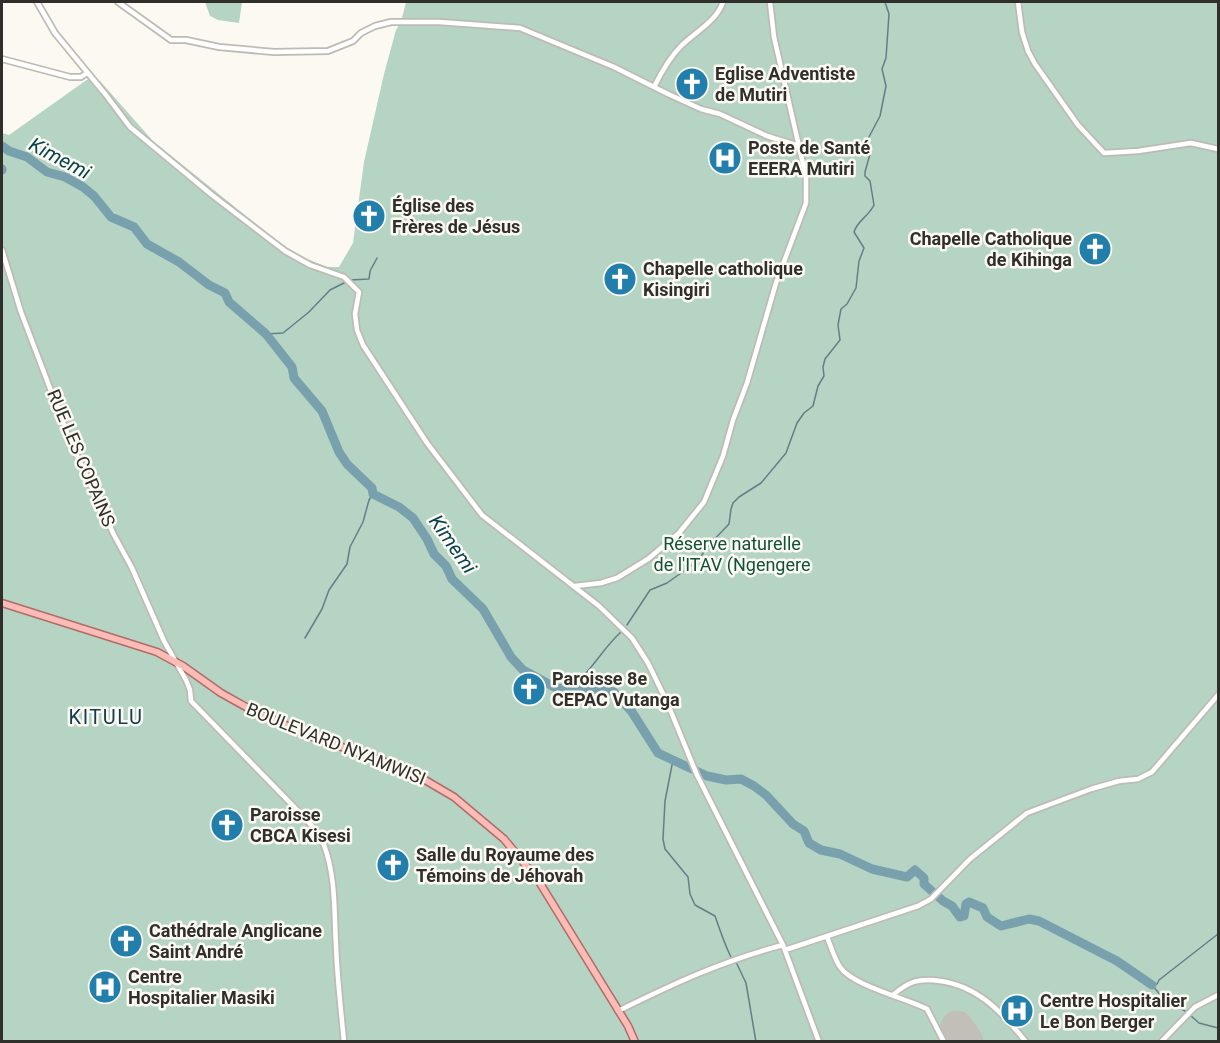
<svg xmlns="http://www.w3.org/2000/svg" width="1220" height="1043" viewBox="0 0 1220 1043" font-family="Roboto,sans-serif">
  <style>
    .green { fill: #b5d4c4 }
    .lines { fill: none; stroke-linecap: round; stroke-linejoin: round }
    .stream { stroke: #637f86; stroke-width: 1.5 }
    .river { stroke: #79a1ad; stroke-width: 9 }
    .runway { stroke: #c2bfb9; stroke-width: 33 }
    .minor-casing { stroke: #bebbb4; stroke-width: 8 }
    .major-casing { stroke: #b26c66; stroke-width: 9 }
    .minor { stroke: #fff; stroke-width: 4.5 }
    .major { stroke: #fbbbb6; stroke-width: 6 }
    .labels { text-anchor: middle; stroke-width: 5; stroke-linejoin: round; paint-order: stroke }
    .poi-label { font-size: 18px; font-weight: bold; fill: #302f2c; stroke: #fcf9f2; text-anchor: start }
    .street-label { font-size: 18px; fill: #302f2c; stroke: #fcf9f2 }
    .park-label { font-size: 18px; fill: #0f5239; stroke: #fcf9f2 }
    .water-label { font-size: 20px; font-style: italic; fill: #054351; stroke: #fcf9f2 }
    .neighbourhood-label { font-size: 20px; letter-spacing: 1.5px; fill: #113c52; stroke: #fcf9f2 }
  </style>
  <rect width="100%" height="100%" fill="#fcf9f2"/>
  <path class="green" d="M 205,2 L 242,2 L 239,23 L 218,20 L 210,16 Z
    M 406,2 L 1218,2 L 1218,1041 L 2,1041 L 2,133 L 9,135 L 88,79 L 100,81 L 153,141 L 281,244 L 305,258 L 327,267 L 339,267 L 353,243 L 364,162 L 384,74 L 396,30 L 401,22 Z"/>
  <g class="lines">
    <path class="stream" d="M 350,280 L 369,279 L 370,271 L 377,258
      M 266,334 L 283,333 L 309,312 L 330,290 L 346,282
      M 627,625 L 650,590 L 667,583 L 698,561 L 707,547 L 729,524 L 731,509 L 733,503 L 739,497 L 761,483 L 786,453 L 797,423 L 804,413 L 813,406 L 818,386 L 824,376 L 823,367 L 825,359 L 840,340 L 838,325 L 841,309 L 847,304 L 856,288 L 859,261 L 864,248 L 854,232 C 857,221 869,216 874,205 L 870,181 L 865,176 L 865,172 L 870,154 L 869,137 L 880,116 L 886,86 L 882,69 L 886,58 L 889,14 L 885,2
      M 305,638 L 322,609 L 329,590 L 347,564 L 350,547 L 363,522 L 369,500 L 373,494
      M 567,689 C 591,674 600,651 621,632
      M 673,760 L 665,801 L 663,839 L 665,849 L 688,877 L 690,894 L 695,905 L 715,916 C 720,930 725,946 732,959
      M 736,962 L 746,983 L 756,1042
      M 1185,1011 L 1162,997 L 1152,985 L 1157,984 L 1159,980 L 1218,934
      M 1190,1015 L 1199,1023 L 1218,1028"/>
    <path class="river" d="M 2,146 L 9,151 L 27,157 L 47,172 L 65,177 L 83,187 L 94,196 L 111,217 L 134,227 L 147,244 L 179,262 L 209,285 L 225,293 L 229,302 L 266,334 L 292,367 L 294,378 L 322,411 L 339,452 L 347,464 L 372,488 L 373,494 L 399,507 L 413,518 L 427,539 L 434,554 L 446,566 L 452,579 L 483,609 L 511,657 L 523,670 L 556,688 L 594,689 L 614,692 L 632,712 L 658,753 L 707,776 L 726,780 L 741,779 L 754,786 L 766,795 L 793,824 L 804,831 L 809,843 L 821,850 L 840,854 L 872,869 L 907,877 L 915,870 L 924,878 L 924,884 L 943,901 L 952,906 L 960,917 L 964,916 L 966,904 L 969,902 L 983,908 L 987,917 L 1001,926 L 1029,919 L 1039,921 L 1117,961 L 1152,985
      M 2,169 L 2,170"/>
    <path class="runway" d="M 957,1027 L 967,1042"/>
    <g class="minor-casing">
      <path id="minor" d="M 37,2 L 55,33 L 106,95 L 130,127 L 212,195 L 285,251 L 310,265 L 344,277 L 359,292 L 355,314 L 357,330 L 363,345 L 427,443 L 482,515 L 599,606 L 632,638 L 648,663 L 667,702 L 697,775 L 783,945 L 819,1042
        M 118,2 L 171,40 L 186,40 L 219,47 L 274,52 L 328,51 L 353,41 L 361,33 L 375,26 L 391,22 L 439,22 L 520,28 L 614,67 L 668,94 L 701,109 L 720,114 L 767,136 L 799,146
        M 1018,2 L 1022,32 L 1028,51 L 1035,64 L 1078,125 L 1104,153 L 1138,151 L 1191,143 L 1218,149
        M 2,59 L 70,77 L 81,77 L 87,73
        M 654,87 C 661,73 670,57 681,46 C 696,31 716,22 723,2
        M 2,250 L 21,312 L 70,441 L 114,535 L 132,568 L 164,641 L 186,680 L 190,690 L 191,701 L 302,815 C 310,824 320,833 324,845 C 336,877 334,912 336,945 C 337,977 341,1009 344,1042
        M 575,586 L 601,583 L 617,578 L 648,559 L 679,533 L 704,502 L 723,456 L 733,420 L 747,383 L 776,283 L 806,203 L 806,177 L 774,37 L 770,2
        M 827,937 C 831,946 834,958 840,967 C 853,986 906,998 927,1009 L 944,1042
        M 785,950 L 918,906 L 931,899 L 970,859 L 1027,813 L 1091,789 L 1119,781 L 1138,779 L 1152,772 L 1218,695
        M 893,995 C 909,981 919,978 940,981 C 978,986 1003,1013 1026,1042
        M 618,1011 C 675,983 722,961 783,945
        M 1161,1042 L 1195,1007 L 1218,995"/>
    </g>
    <g class="major-casing">
      <path id="major" d="M 2,603 L 157,652 L 183,666 L 221,693 L 255,712 L 313,737 L 408,770 L 454,797 L 504,839 L 538,880 L 628,1026 L 635,1042"/>
    </g>
    <use href="#minor" class="minor"/>
    <use href="#major" class="major"/>
  </g>
  <defs>
    <g id="church-disc" transform="scale(1.725)"><circle r="9.5" fill="#227fac" stroke="#fcf9f2"/><path d="M-1.2-6h2.4v3.5h3.3v2.4h-3.3V6h-2.4V-.1h-3.3v-2.4h3.3Z" fill="#fff"/></g>
    <g id="hospital-disc" transform="scale(1.725)"><circle r="9.5" fill="#227fac" stroke="#fcf9f2"/><path d="M-5-5h3v3.5h4V-5h3V5h-3V1.5h-4V5h-3Z" fill="#fff"/></g>
  </defs>
  <g fill-rule="evenodd">
    <use href="#church-disc" x="692" y="84"/>
    <use href="#hospital-disc" x="725" y="158"/>
    <use href="#church-disc" x="369" y="216"/>
    <use href="#church-disc" x="1095" y="249"/>
    <use href="#church-disc" x="620" y="279"/>
    <use href="#church-disc" x="529" y="689"/>
    <use href="#church-disc" x="227" y="825"/>
    <use href="#church-disc" x="393" y="865"/>
    <use href="#church-disc" x="126" y="941"/>
    <use href="#hospital-disc" x="105" y="987"/>
    <use href="#hospital-disc" x="1017" y="1011"/>
  </g>
  <g class="labels">
    <g class="poi-label">
      <text x="715" y="80">Eglise Adventiste<tspan x="715" dy="21">de Mutiri</tspan></text>
      <text x="748" y="154">Poste de Santé<tspan x="748" dy="21">EEERA Mutiri</tspan></text>
      <text x="392" y="212">Église des<tspan x="392" dy="21">Frères de Jésus</tspan></text>
      <text x="1072" y="245" text-anchor="end">Chapelle Catholique<tspan x="1072" dy="21">de Kihinga</tspan></text>
      <text x="643" y="275">Chapelle catholique<tspan x="643" dy="21">Kisingiri</tspan></text>
      <text x="552" y="685">Paroisse 8e<tspan x="552" dy="21">CEPAC Vutanga</tspan></text>
      <text x="250" y="821">Paroisse<tspan x="250" dy="21">CBCA Kisesi</tspan></text>
      <text x="416" y="861">Salle du Royaume des<tspan x="416" dy="21">Témoins de Jéhovah</tspan></text>
      <text x="149" y="937">Cathédrale Anglicane<tspan x="149" dy="21">Saint André</tspan></text>
      <text x="128" y="983">Centre<tspan x="128" dy="21">Hospitalier Masiki</tspan></text>
      <text x="1040" y="1007">Centre Hospitalier<tspan x="1040" dy="21">Le Bon Berger</tspan></text>
    </g>
    <g class="street-label">
      <text transform="translate(81 458) rotate(67)" y="6">RUE LES COPAINS</text>
      <text transform="translate(336 744) rotate(22)" y="6">BOULEVARD NYAMWISI</text>
    </g>
    <g class="park-label">
      <text x="732" y="550">Réserve naturelle<tspan x="732" dy="21">de l'ITAV (Ngengere</tspan></text>
    </g>
    <g class="water-label">
      <text transform="translate(60 158) rotate(28)" y="7">Kimemi</text>
      <text transform="translate(453 544) rotate(55)" y="7">Kimemi</text>
    </g>
    <g class="neighbourhood-label">
      <text x="106" y="724">KITULU</text>
    </g>
  </g>
  <rect width="1220" height="1043" fill="none" stroke="#302f2c" stroke-width="6"/>
</svg>
